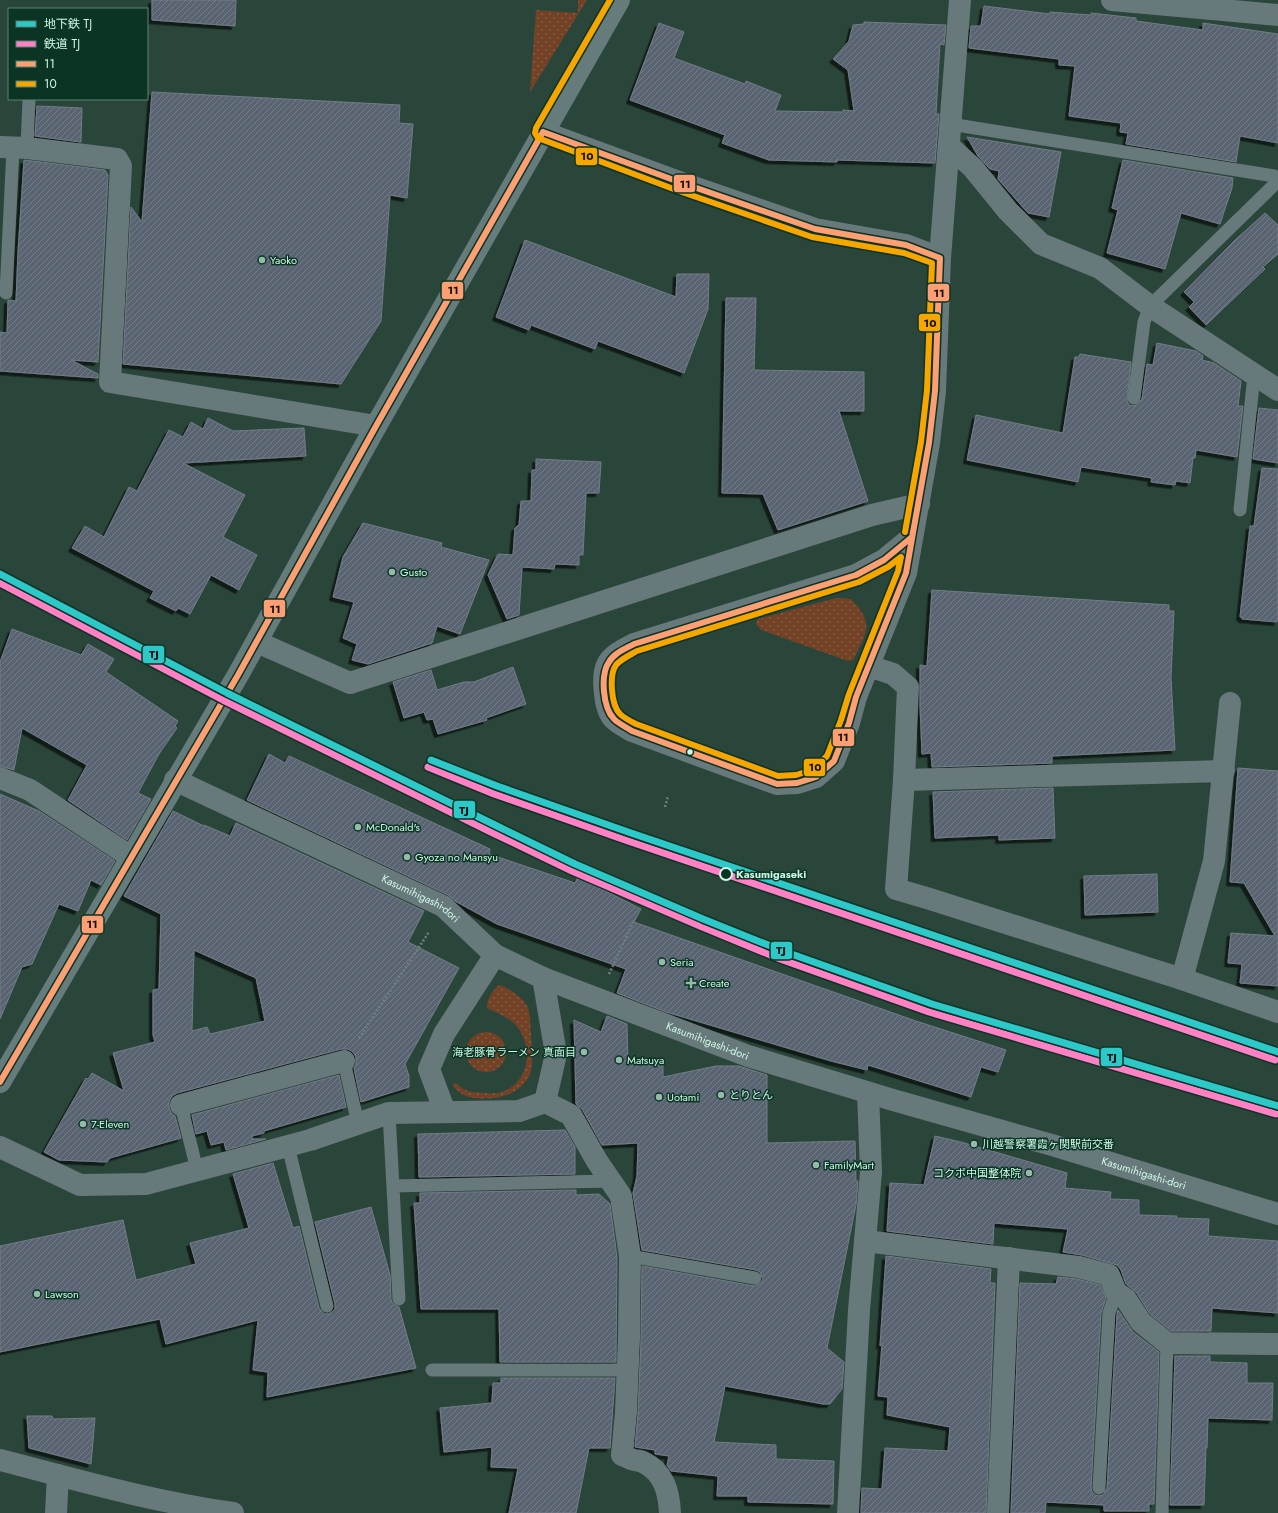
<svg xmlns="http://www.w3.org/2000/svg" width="1278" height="1513" viewBox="0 0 1278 1513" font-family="Jost,'Noto Sans JP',sans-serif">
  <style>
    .grass { fill: url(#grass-dots) }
    .building { fill: url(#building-hatch); stroke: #727d86; fill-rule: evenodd; filter: url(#shadow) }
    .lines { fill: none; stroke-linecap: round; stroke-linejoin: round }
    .path { stroke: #71807f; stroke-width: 2.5; stroke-dasharray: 2 2; stroke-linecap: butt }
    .lane { stroke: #68797b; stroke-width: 13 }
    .street { stroke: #68797b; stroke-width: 22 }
    .secondary { stroke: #667b7b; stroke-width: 22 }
    .bus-1-casing { stroke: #0b3425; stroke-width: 9 }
    .bus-2-casing { stroke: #0b3425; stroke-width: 9 }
    .bus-1 { stroke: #fd9f72; stroke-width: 6 }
    .bus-2 { stroke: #f7a600; stroke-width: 6 }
    .rail-1-casing { stroke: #0b3425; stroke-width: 10 }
    .rail-1 { stroke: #ff80c5; stroke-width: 7 }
    .metro-1-casing { stroke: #0b3425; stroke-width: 10 }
    .metro-1 { stroke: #2dc8c8; stroke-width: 7 }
    .poi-dot { fill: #94baa9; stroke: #0b3425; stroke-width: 1.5 }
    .bus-dot { fill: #cdf9e5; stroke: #0b3425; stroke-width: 1.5 }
    .stop-dot { fill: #0b3425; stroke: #cdf9e5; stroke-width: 2 }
    .labels { text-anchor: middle; stroke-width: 3; stroke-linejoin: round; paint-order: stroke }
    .poi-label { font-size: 11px; fill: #cdf9e5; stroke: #0b3425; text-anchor: start }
    .stop-label { font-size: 11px; font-weight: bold; fill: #cdf9e5; stroke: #0b3425; text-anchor: start }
    .street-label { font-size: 11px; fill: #cdf9e5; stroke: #0b3425 }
    .line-badge { stroke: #0b3425; stroke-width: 1.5 }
    .pale-badge-label { font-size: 11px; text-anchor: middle; font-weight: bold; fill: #111 }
  </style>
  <defs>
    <pattern id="grass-dots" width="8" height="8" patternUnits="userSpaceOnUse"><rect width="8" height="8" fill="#734125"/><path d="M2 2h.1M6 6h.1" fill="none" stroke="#865d44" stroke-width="1.8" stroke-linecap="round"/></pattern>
    <pattern id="building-hatch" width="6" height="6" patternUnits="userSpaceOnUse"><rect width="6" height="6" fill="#5a6472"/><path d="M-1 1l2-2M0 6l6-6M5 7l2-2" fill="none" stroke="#707b86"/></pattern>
    <filter id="shadow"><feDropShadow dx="-3.5" dy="3.5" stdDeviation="0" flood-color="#0009"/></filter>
  </defs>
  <rect width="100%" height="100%" fill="#2a453a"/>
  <path class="grass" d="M 578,0 L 587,0 L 530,92 L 536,10 L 578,13 Z
    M 836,598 L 851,599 C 875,624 867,632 853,660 L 848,661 L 761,630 L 756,624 L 758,619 Z
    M 499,985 C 506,986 522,997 526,1004 C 531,1011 530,1025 531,1034 C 531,1044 533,1055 532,1065 C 529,1093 499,1101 475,1098 C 466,1097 456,1093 453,1084 L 456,1083 C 459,1085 462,1089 466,1090 C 471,1093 478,1092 484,1093 C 490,1093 496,1094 502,1092 C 529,1082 534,1049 518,1028 C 511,1018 497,1013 487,1008 C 486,1000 493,990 499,985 Z
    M466 1052a20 20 0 1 1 40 0a20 20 0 1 1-40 0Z"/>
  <path class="building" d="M 152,0 L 236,0 L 235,26 L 152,20 Z
    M 984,6 L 1050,14 L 1050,12 L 1091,15 L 1091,13 L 1136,18 L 1136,21 L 1203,30 L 1203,23 L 1278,34 L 1278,143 L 1240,136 L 1236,162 L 1126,144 L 1128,133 L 1120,132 L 1121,123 L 1069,116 L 1075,66 L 1059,65 L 1059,59 L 969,48 L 971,26 L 981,26 Z
    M 864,22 L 946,25 L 944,45 L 940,44 L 936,114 L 939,114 L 935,163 L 837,160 L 837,162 L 769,160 L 722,143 L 725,135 L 630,100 L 659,23 L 684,32 L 674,58 L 745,84 L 746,81 L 781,95 L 775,111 L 843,112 L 843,110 L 854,111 L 848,70 L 833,59 L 849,41 L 853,25 L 864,24 Z
    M 152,92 L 400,105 L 399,123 L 413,124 L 407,198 L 390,195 L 381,321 L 341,384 L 123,364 L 131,207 L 142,222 Z
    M 37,106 L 82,108 L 81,142 L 35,136 Z
    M 967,137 L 1061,152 L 1049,217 L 1028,213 L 998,179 L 999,171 L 990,169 L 978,156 Z
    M 24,160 L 105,170 L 108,175 L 98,362 L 71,360 L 98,374 L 98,378 L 0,371 L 0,332 L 7,333 L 8,300 L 16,301 L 18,252 Z
    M 1123,160 L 1233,178 L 1232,188 L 1220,224 L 1181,213 L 1165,269 L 1107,253 L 1118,210 L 1112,208 Z
    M 1265,213 L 1278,225 L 1278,254 L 1263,267 L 1265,269 L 1206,325 L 1189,307 L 1194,302 L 1184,292 L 1235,240 Z
    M 525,240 L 676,297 L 677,274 L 709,274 L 708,309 L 684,373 L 598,341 L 595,349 L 531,325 L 529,330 L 496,317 Z
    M 726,298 L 756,298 L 754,370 L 864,372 L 864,411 L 839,411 L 868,501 L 778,530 L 763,494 L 722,493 Z
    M 1157,343 L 1196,351 L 1203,356 L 1202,360 L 1214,363 L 1241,381 L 1238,406 L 1243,406 L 1237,457 L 1196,450 L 1195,458 L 1193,458 L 1190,483 L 1176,481 L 1175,485 L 1151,482 L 1152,478 L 1081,467 L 1078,482 L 967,460 L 976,415 L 1063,433 L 1075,357 L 1079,357 L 1080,354 L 1131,362 L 1127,401 L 1129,405 L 1133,406 L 1137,405 L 1142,399 L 1147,364 L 1153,365 Z
    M 1259,408 L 1278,410 L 1278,463 L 1253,459 Z
    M 208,418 L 233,431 L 304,428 L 306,456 L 183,463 L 245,495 L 223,537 L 257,555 L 239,590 L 211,575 L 190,614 L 178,608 L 176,611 L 150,598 L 154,591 L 72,548 L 85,526 L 104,537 L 129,487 L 137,491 L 169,430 L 183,437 L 191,422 L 203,429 Z
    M 536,459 L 601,462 L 599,493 L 586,493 L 583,555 L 579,555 L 579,565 L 555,564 L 554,569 L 522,567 L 519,615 L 507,619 L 488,575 L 498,554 L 513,555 L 515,528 L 516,528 L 517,526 L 519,526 L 521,501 L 531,501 L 532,470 L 536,470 Z
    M 1262,468 L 1278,469 L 1278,620 L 1277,622 L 1242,619 L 1242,617 L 1240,617 L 1250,526 L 1254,526 Z
    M 363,523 L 442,543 L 441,547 L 489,560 L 460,634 L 437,626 L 432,643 L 368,664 L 352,660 L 357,644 L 343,638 L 354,602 L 333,597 L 343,557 Z
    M 932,590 L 1169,605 L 1169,611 L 1174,611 L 1171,678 L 1175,750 L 1052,756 L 1052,763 L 932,767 L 931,753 L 922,754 L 920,706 L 920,665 L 927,666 Z
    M 12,629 L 81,655 L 88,644 L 114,659 L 106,672 L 178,721 L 175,726 L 177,728 L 159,754 L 138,793 L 151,799 L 127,840 L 68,800 L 87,765 L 22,728 L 14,770 L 0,766 L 0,662 Z
    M 513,667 L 526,704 L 486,718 L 487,720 L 438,734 L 433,719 L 427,720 L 424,712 L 404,718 L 393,682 L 431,670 L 437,690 L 464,682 L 474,682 Z
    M 269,754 L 285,763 L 289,756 L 490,849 L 489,854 L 575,883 L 578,877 L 641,909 L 634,922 L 916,1021 L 1006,1050 L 998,1072 L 981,1067 L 971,1097 L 868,1065 L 867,1070 L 831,1061 L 666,1012 L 617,993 L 626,969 L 497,924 L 455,901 L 448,895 L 247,800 Z
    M 1238,768 L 1278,771 L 1278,986 L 1240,983 L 1242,964 L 1228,963 L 1231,933 L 1275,936 L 1244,883 L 1230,882 Z
    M 1053,788 L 1055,838 L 999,840 L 999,835 L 935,838 L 933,792 Z
    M 0,794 L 39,811 L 115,861 L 101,885 L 91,880 L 78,911 L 59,904 L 32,964 L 22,967 L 0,1019 Z
    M 173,811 L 204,826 L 204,825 L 230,836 L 236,823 L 424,911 L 408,942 L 459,968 L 405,1064 L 409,1076 L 409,1087 L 361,1102 L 354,1068 L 356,1064 L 356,1057 L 353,1052 L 348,1049 L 341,1049 L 177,1093 L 172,1096 L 169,1101 L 169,1108 L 172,1114 L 175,1116 L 181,1138 L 110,1158 L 107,1162 L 59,1160 L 44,1152 L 86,1078 L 88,1079 L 92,1073 L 124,1091 L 113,1053 L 155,1042 L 153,1035 L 153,990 L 159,989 L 161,914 L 124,896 ZM 194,950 L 256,978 L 265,1021 L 210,1034 L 207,1027 L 192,1031 Z
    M 1157,874 L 1158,912 L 1085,915 L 1084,876 Z
    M 607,1016 L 627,1024 L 628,1064 L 663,1065 L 663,1077 L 716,1066 L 739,1066 L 767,1075 L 767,1143 L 855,1141 L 856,1181 L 858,1181 L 856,1205 L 827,1348 L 844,1362 L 842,1389 L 830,1404 L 823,1404 L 725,1386 L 714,1442 L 776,1445 L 776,1459 L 834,1461 L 833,1504 L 748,1502 L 748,1496 L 717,1496 L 718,1476 L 671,1471 L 667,1465 L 669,1456 L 655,1454 L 655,1450 L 635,1447 L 638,1413 L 641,1340 L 642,1266 L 754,1286 L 761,1283 L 763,1279 L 760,1272 L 756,1270 L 642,1250 L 633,1193 L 637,1176 L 638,1143 L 602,1145 L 582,1109 L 576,1104 L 574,1020 L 601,1032 Z
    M 339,1075 L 346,1107 L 264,1131 L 264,1133 L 252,1136 L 252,1139 L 266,1139 L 226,1150 L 224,1142 L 211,1145 L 207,1131 L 196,1134 L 192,1115 Z
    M 565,1130 L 575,1147 L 575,1174 L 419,1177 L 418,1134 Z
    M 935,1136 L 961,1142 L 1067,1173 L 1065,1188 L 1111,1192 L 1110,1199 L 1139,1200 L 1139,1215 L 1177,1216 L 1176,1218 L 1209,1219 L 1208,1236 L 1278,1241 L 1278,1313 L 1212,1308 L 1211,1331 L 1171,1331 L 1150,1314 L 1136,1292 L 1126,1284 L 1121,1270 L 1117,1265 L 1082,1255 L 1063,1252 L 1068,1229 L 994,1223 L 993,1244 L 887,1231 L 890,1183 L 924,1185 Z
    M 273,1163 L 293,1228 L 299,1226 L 319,1308 L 324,1314 L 329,1314 L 332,1312 L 335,1309 L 335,1304 L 315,1222 L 371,1207 L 390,1275 L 391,1300 L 393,1304 L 399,1307 L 416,1368 L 267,1397 L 268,1372 L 253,1370 L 258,1320 L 166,1344 L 160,1319 L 0,1352 L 0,1246 L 123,1220 L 136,1280 L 196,1264 L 190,1243 L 249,1228 L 233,1174 Z
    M 576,1190 L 576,1195 L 599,1194 L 610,1204 L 617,1257 L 616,1362 L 500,1362 L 499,1309 L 421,1309 L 414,1203 L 420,1203 L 420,1193 Z
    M 886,1256 L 991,1269 L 990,1283 L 995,1283 L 986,1513 L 861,1513 L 862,1488 L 882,1489 L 885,1448 L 948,1451 L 950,1427 L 887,1415 L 888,1397 L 878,1396 L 882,1344 L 880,1346 Z
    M 1058,1277 L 1077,1279 L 1100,1285 L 1106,1298 L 1101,1313 L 1091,1488 L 1092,1492 L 1095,1495 L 1099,1496 L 1103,1495 L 1107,1488 L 1117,1315 L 1118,1310 L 1133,1332 L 1159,1352 L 1154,1504 L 1149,1504 L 1149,1511 L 1104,1511 L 1104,1505 L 1046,1502 L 1045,1513 L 1011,1513 L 1020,1283 L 1056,1284 Z
    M 1175,1356 L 1210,1356 L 1210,1362 L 1247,1363 L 1247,1383 L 1273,1383 L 1272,1420 L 1208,1418 L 1207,1448 L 1206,1448 L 1204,1505 L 1170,1505 Z
    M 501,1378 L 615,1378 L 610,1448 L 589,1448 L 576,1513 L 509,1513 L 518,1468 L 491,1467 L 492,1447 L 444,1452 L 440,1408 L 492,1403 L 493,1383 L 501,1383 Z
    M 27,1416 L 52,1416 L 53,1419 L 95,1418 L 91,1464 L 29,1448 Z"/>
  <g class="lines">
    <path class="path" d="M 665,807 L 668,796
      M 609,974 L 633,922
      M 359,1038 L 429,932"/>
    <path class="lane" d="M 950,124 L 1274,176 L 1277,182 L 1150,306 L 1144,322 L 1134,398
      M 27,148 L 29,99
      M 6,293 L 13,148
      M 1240,510 L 1254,375
      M 344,1061 L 358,1124
      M 181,1105 L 197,1170
      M 389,1113 L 399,1299
      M 288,1146 L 327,1306
      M 393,1186 L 611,1181
      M 630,1256 L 755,1278
      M 432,1370 L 627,1370
      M 1099,1488 L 1109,1313 L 1116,1292
      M 1162,1513 L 1167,1343"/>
    <g class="street">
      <path d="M 1112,0 L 1278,15"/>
      <path d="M 543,132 L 682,183 L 815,229 L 906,245 L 940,258 L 935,391 L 929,443 L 906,573 L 856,697 L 849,723 L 834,761 L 816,777 L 797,783 L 777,784 L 632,731 C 626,727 616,723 612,717 C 607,710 606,702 605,694 C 601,664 608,657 634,644 L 856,575 L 884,560 L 912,537"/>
      <path d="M 949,146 L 973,168 L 1008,211 L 1041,244 L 1100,268 L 1150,306 L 1278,390"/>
      <path d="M 0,147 L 27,148 L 117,159 L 121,166 L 110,382 L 376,426"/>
      <path d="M 940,258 L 960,0"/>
      <path d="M 257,642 L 350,683 L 872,515 L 919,504"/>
      <path d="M 869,666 L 893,674 L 908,687 L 904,780 L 896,889 L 930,899 L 1182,979 L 1278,1012"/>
      <path d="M 0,778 L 30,790 L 131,857"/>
      <path id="s1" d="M 175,780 L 443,906 L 495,955 L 543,978 L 748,1056 L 893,1100 L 1052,1145 L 1278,1214"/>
      <path d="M 904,780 L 1224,771"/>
      <path d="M 1182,979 L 1214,861 L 1230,703"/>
      <path d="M 545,1102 L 571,1115 L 597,1161 L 621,1196 L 630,1256 L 629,1339 L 626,1412 L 622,1455 C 625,1456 628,1458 631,1459 C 635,1461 640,1460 643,1462 C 664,1472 669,1492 670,1513"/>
      <path d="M 181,1105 L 344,1061"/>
      <path d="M 445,1112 L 429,1069 L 444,1034 L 495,955"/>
      <path d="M 0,1147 L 80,1185 L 146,1184 L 310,1140 L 389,1113 L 519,1111 L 545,1102 L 556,1054 L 543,978"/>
      <path d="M 865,1241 L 1079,1267 L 1109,1275 L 1116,1292 L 1126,1299 L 1141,1322 L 1167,1343 L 1278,1344"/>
      <path d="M 0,1460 C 77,1480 154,1502 233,1513"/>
      <path d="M 56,1513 L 58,1475"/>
      <path d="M 848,1513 L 859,1310 L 871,1172 L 868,1093"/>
      <path d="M 998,1513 L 1009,1258"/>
    </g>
    <path class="secondary" d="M 0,1082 L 238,675 L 376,426 L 619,0"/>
    <g class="bus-1-casing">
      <path id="bus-1" d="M 543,132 L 682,183 L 815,229 L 906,245 L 940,258 L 935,391 L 929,443
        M 914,527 L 906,573 L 856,697 L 849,723 L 834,761 L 816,777 L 797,783 L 777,784 L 632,731 C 626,727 619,724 614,719 C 603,708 600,675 609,662 C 614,653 625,649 634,644 L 856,575 L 884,560 L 912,537 Z
        M 914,527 L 929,443
        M 914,527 L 929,443
        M 0,1082 L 238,675 L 376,426 L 543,132"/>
    </g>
    <g class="bus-2-casing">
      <path id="bus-2" d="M 610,0 L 536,128 L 535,133 L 538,138 L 679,191 L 812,237 L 904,253 L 932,263 L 927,390 L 921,442 L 905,532
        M 901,557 L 898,571 L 849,694 L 841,720 L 827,756 L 812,770 L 796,775 L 778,776 L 636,724 C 630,721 624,718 620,714 C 611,705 609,675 616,665 C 621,659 630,655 637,651 L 859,582 L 888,567 Z"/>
    </g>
    <use href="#bus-1" class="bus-1"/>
    <use href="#bus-2" class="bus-2"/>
    <g class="rail-1-casing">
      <path id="rail-1" d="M 0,583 L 223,700 L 493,833 L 572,871 L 700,926 L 780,959 L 929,1012 L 1276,1114
        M 428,767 L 494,794 L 628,841 L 1275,1060"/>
    </g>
    <use href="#rail-1" class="rail-1"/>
    <g class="metro-1-casing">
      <path id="metro-1" d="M 0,574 L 227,693 L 497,826 L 575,864 L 703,919 L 783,951 L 932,1004 L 1278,1106
        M 431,760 L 497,786 L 631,833 L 1278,1052"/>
    </g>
    <use href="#metro-1" class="metro-1"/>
  </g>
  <g class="poi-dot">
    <circle cx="262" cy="260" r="4"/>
    <circle cx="392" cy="572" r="4"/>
    <circle cx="358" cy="827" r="4"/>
    <circle cx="407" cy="857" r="4"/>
    <circle cx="662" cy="962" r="4"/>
    <path d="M689 977h4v4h4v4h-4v4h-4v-4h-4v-4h4z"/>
    <circle cx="584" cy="1052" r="4"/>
    <circle cx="619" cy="1060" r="4"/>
    <circle cx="721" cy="1095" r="4"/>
    <circle cx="659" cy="1097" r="4"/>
    <circle cx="83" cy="1124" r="4"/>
    <circle cx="974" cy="1144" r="4"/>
    <circle cx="816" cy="1165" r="4"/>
    <circle cx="1029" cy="1173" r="4"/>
    <circle cx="37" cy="1294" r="4"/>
  </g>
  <circle class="bus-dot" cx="690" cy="752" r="3.5"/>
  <circle class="stop-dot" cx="726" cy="874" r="6"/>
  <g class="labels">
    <g class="poi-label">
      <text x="270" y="264">Yaoko</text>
      <text x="400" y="576">Gusto</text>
      <text x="366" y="831">McDonald's</text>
      <text x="415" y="861">Gyoza no Mansyu</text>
      <text x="670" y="966">Seria</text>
      <text x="699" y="987">Create</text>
      <text x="576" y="1056" text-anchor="end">海老豚骨ラーメン 真面目</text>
      <text x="627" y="1064">Matsuya</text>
      <text x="729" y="1099">とりとん</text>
      <text x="667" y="1101">Uotami</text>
      <text x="91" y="1128">7-Eleven</text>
      <text x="982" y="1148">川越警察署霞ヶ関駅前交番</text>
      <text x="824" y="1169">FamilyMart</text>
      <text x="1021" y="1177" text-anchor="end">コクボ中国整体院</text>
      <text x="45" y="1298">Lawson</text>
    </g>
    <g class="stop-label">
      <text x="736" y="878">Kasumigaseki</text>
    </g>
    <g class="street-label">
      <text dy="4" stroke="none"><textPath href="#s1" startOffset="273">Kasumihigashi-dori</textPath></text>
      <text dy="4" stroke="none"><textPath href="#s1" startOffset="597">Kasumihigashi-dori</textPath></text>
      <text dy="4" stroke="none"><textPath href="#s1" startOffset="1053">Kasumihigashi-dori</textPath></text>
    </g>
  </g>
  <g class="line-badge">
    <rect x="575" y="147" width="23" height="19" rx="4" fill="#f7a600"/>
    <rect x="673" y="174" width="23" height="19" rx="4" fill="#fd9f72"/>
    <rect x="441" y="281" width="23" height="19" rx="4" fill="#fd9f72"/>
    <rect x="927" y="283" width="23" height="19" rx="4" fill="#fd9f72"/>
    <rect x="918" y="313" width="23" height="19" rx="4" fill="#f7a600"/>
    <rect x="263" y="599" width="23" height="19" rx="4" fill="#fd9f72"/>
    <rect x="142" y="645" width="23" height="19" rx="4" fill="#2dc8c8"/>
    <rect x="832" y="728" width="23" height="19" rx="4" fill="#fd9f72"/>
    <rect x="803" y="758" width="23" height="19" rx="4" fill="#f7a600"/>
    <rect x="453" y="800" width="23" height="19" rx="4" fill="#2dc8c8"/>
    <rect x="81" y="915" width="23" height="19" rx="4" fill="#fd9f72"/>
    <rect x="770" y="941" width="23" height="19" rx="4" fill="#2dc8c8"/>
    <rect x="1100" y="1047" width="23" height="20" rx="4" fill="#2dc8c8"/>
  </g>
  <g class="pale-badge-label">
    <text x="587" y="160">10</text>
    <text x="685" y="188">11</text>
    <text x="453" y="294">11</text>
    <text x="939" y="297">11</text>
    <text x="930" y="327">10</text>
    <text x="275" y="613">11</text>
    <text x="154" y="658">TJ</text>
    <text x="843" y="741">11</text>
    <text x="815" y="771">10</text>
    <text x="464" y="814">TJ</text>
    <text x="92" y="928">11</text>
    <text x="781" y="954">TJ</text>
    <text x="1112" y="1061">TJ</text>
  </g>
  <rect x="8" y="8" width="140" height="92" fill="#0b3425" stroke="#598372"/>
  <rect x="16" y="21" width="20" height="6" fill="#2dc8c8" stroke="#598372"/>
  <text x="44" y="28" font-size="12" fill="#cdf9e5">地下鉄 TJ</text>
  <rect x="16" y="41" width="20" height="6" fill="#ff80c5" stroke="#598372"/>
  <text x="44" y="48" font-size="12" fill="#cdf9e5">鉄道 TJ</text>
  <rect x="16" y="61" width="20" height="6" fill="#fd9f72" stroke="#598372"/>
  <text x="44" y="68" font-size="12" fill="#cdf9e5">11</text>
  <rect x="16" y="81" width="20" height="6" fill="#f7a600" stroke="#598372"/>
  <text x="44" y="88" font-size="12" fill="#cdf9e5">10</text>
</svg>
